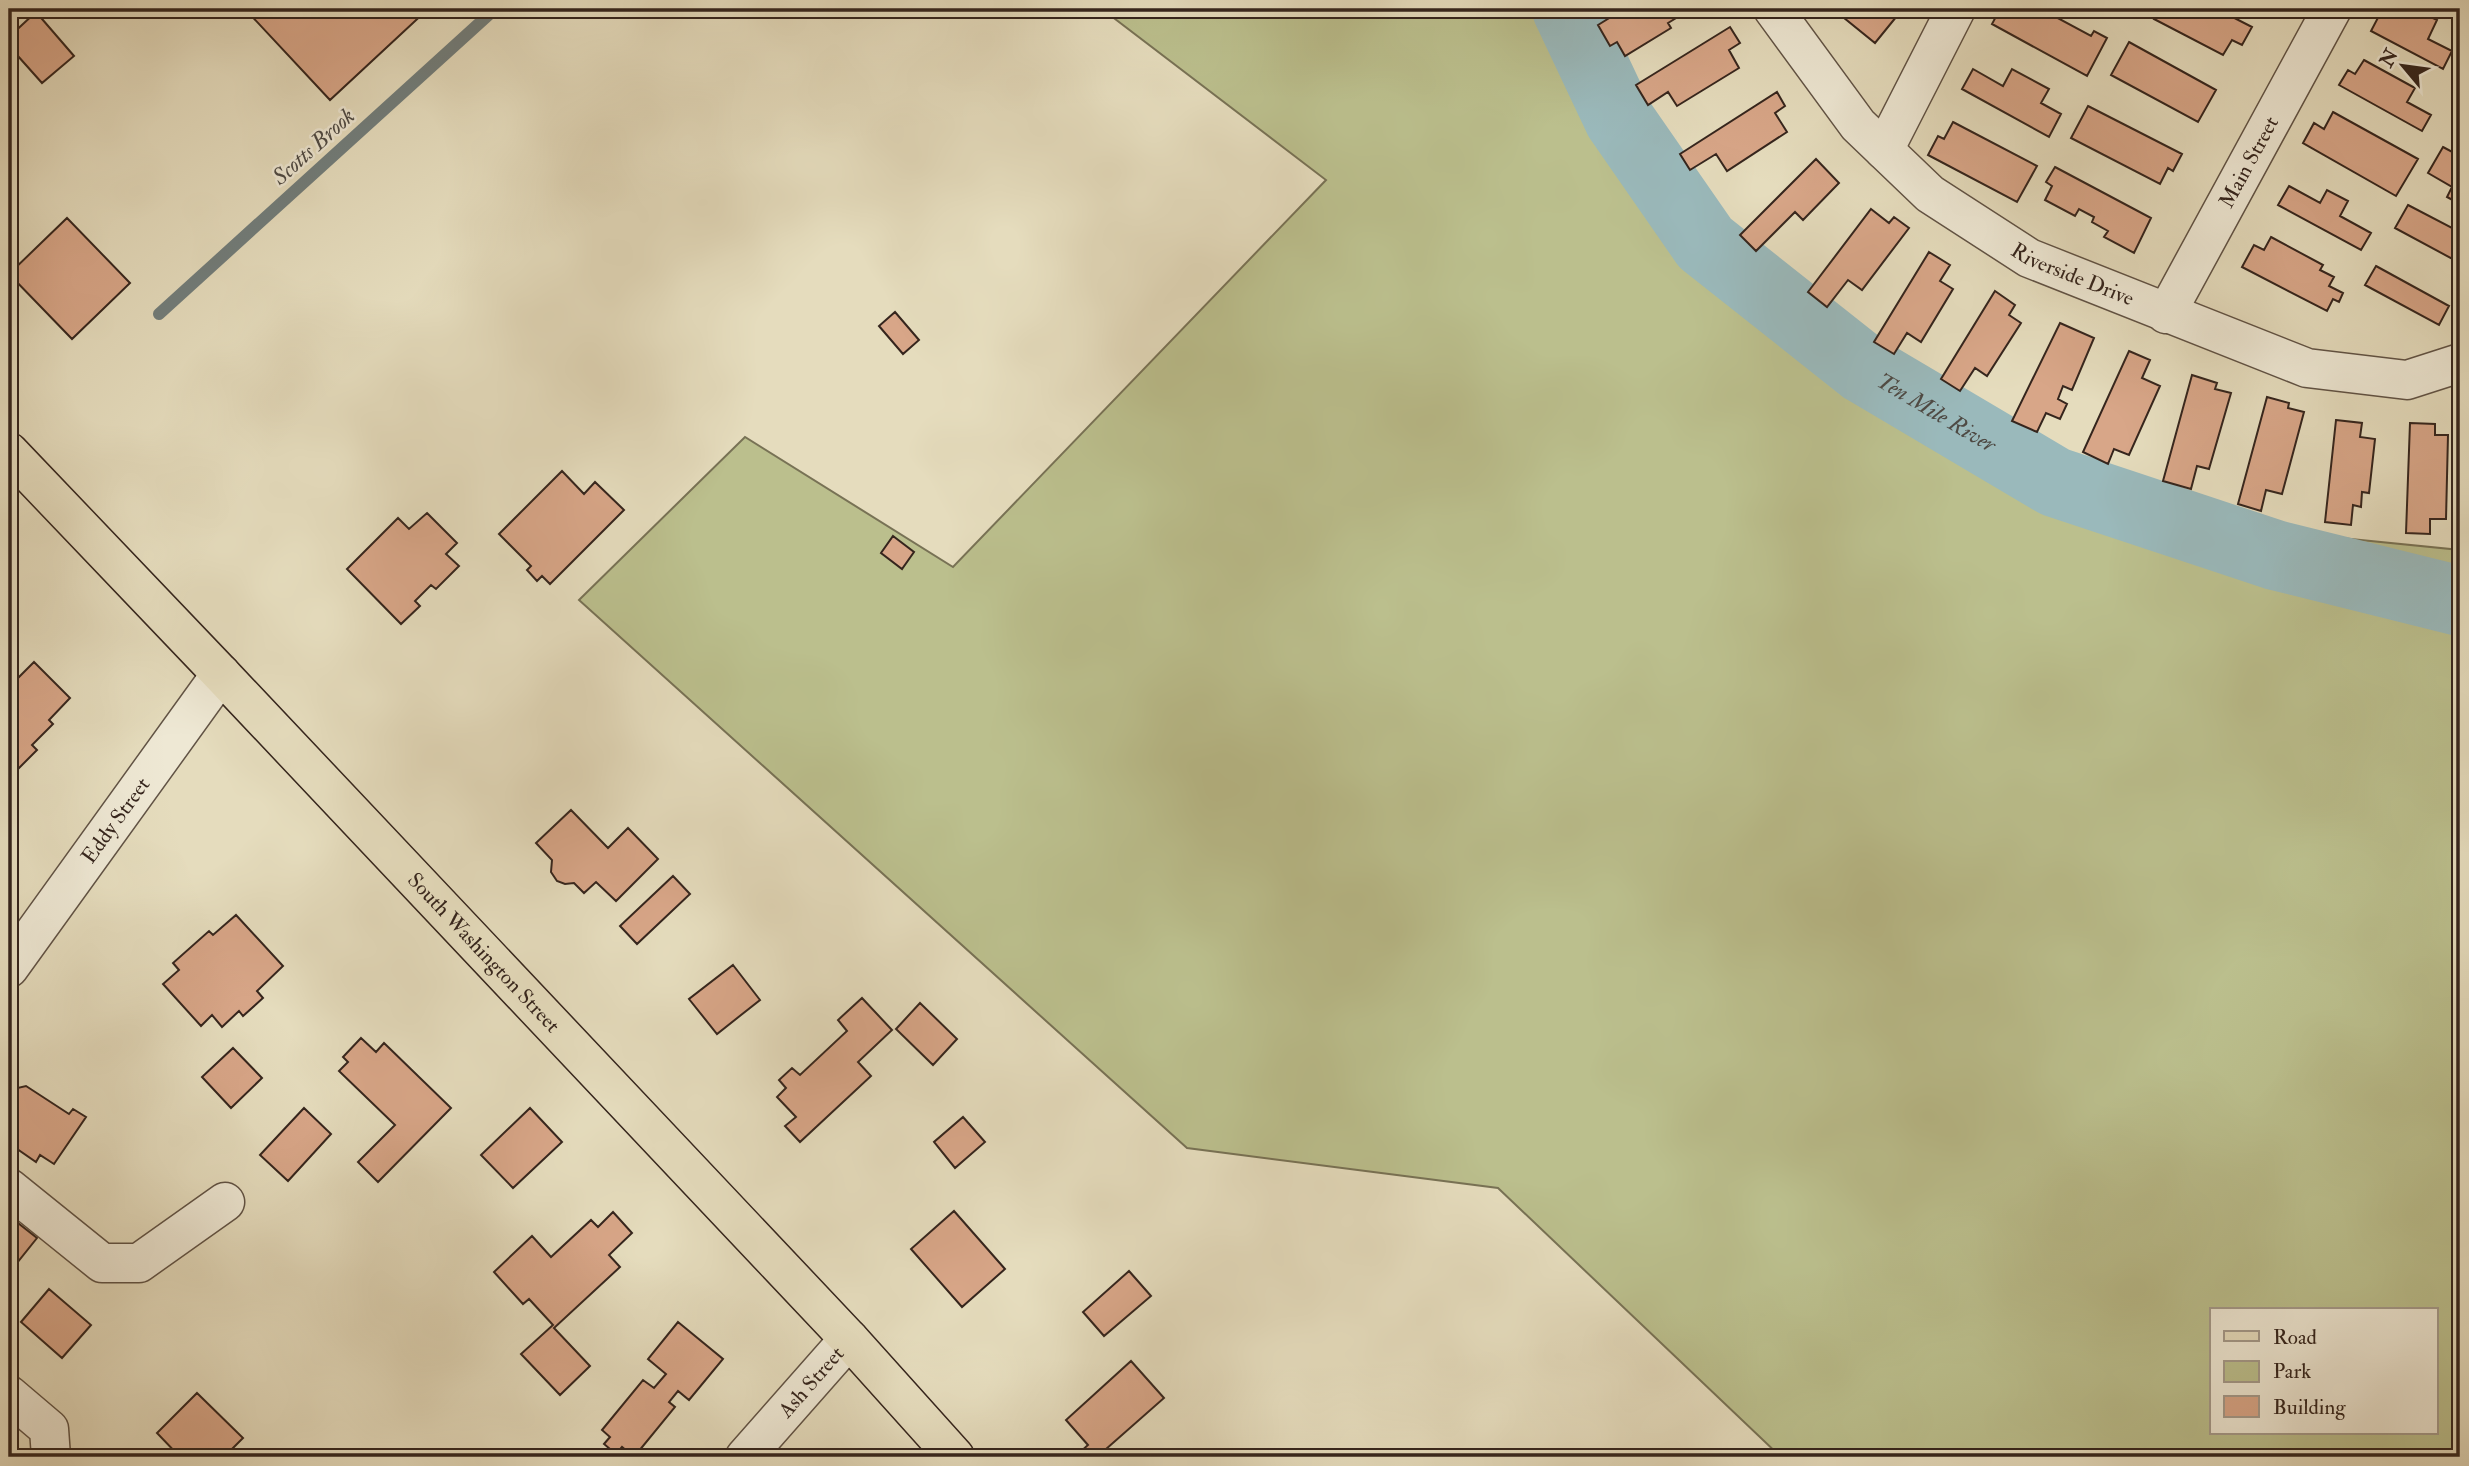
<svg xmlns="http://www.w3.org/2000/svg" width="2469" height="1466" viewBox="0 0 2469 1466" font-family="'IM FELL Double Pica',serif">
  <style>
    .green { fill: #bbbf8d; stroke: #787255; stroke-width: 2; fill-rule: evenodd }
    .lines { fill: none; stroke-linecap: round; stroke-linejoin: round }
    .stream { stroke: #727e7c; stroke-width: 12 }
    .river { stroke: #9ab9bb; stroke-width: 70 }
    .building { fill: #d8a688; stroke: #35251d; stroke-width: 2 }
    .minor-casing { stroke: #615345; stroke-width: 41 }
    .major-casing { stroke: #35251d; stroke-width: 41 }
    .minor { stroke: #eee8d4; stroke-width: 38 }
    .major { stroke: #e5dcbd; stroke-width: 38 }
    .labels { text-anchor: middle; stroke-width: 5; stroke-linejoin: round; paint-order: stroke }
    .street-label { font-size: 21px; fill: #35251d; stroke: #eee8d4 }
    .water-label { font-size: 23px; font-style: italic; fill: #4e4a44; stroke: #eee8d4 }
  </style>
  <rect width="100%" height="100%" fill="#e5dcbd"/>
  <filter id="stains"><feTurbulence type="fractalNoise" baseFrequency=".00286" numOctaves="4"/><feColorMatrix values="0 0 0 0 .2 0 0 0 0 .09 0 0 0 0 .02 0 0 0 .5 -.17"/></filter>
  <radialGradient id="worn" r=".72"><stop offset=".6" stop-color="#630" stop-opacity="0"/><stop offset="1" stop-color="#630" stop-opacity=".3"/></radialGradient>
  <path class="green" d="M 1102,9 L 1590,9 L 1698,204 L 2011,440 L 2281,532 L 2460,550 L 2460,1457 L 1781,1457 L 1498,1188 L 1187,1148 L 579,600 L 745,437 L 953,567 L 1326,180 ZM 2212,1310 L 2436,1310 L 2436,1433 L 2212,1433 Z"/>
  <g class="lines">
    <path class="stream" d="M 159,314 L 495,9"/>
    <path class="river" id="s1" d="M 1567,9 L 1619,119 L 1705,243 L 1864,369 L 2055,482 L 2275,555 L 2460,601"/>
  </g>
  <path class="building" d="M 245,9 L 428,9 L 330,100 Z
    M 1624,9 L 1691,9 L 1668,23 L 1671,28 L 1625,56 L 1617,42 L 1610,46 L 1598,25 Z
    M 1833,9 L 1899,9 L 1901,11 L 1875,43 Z
    M 2000,9 L 2041,9 L 2091,36 L 2094,31 L 2107,38 L 2087,76 L 1992,24 Z
    M 2160,9 L 2217,9 L 2252,27 L 2242,45 L 2232,40 L 2223,55 L 2154,19 Z
    M 2391,9 L 2415,9 L 2437,20 L 2428,39 L 2452,51 L 2443,69 L 2371,31 L 2382,10 L 2389,13 Z
    M 36,12 L 74,56 L 42,83 L 9,46 L 9,37 Z
    M 1730,27 L 1740,43 L 1729,50 L 1739,68 L 1677,106 L 1668,92 L 1648,105 L 1636,85 Z
    M 2129,42 L 2216,90 L 2198,122 L 2111,75 Z
    M 2364,60 L 2415,88 L 2407,102 L 2431,115 L 2422,131 L 2339,85 L 2348,70 L 2355,74 Z
    M 1973,69 L 2003,86 L 2012,69 L 2049,89 L 2041,103 L 2061,114 L 2049,137 L 1962,89 Z
    M 1777,92 L 1785,106 L 1775,113 L 1787,132 L 1727,171 L 1716,154 L 1690,170 L 1680,154 Z
    M 2088,106 L 2182,154 L 2173,171 L 2168,168 L 2160,184 L 2071,138 Z
    M 2333,112 L 2418,159 L 2396,196 L 2303,143 L 2314,123 L 2324,129 Z
    M 1953,122 L 2037,166 L 2017,202 L 1928,155 L 1938,136 L 1944,139 Z
    M 2443,147 L 2460,156 L 2460,204 L 2447,197 L 2452,187 L 2428,173 Z
    M 1816,159 L 1839,183 L 1803,220 L 1795,212 L 1756,251 L 1740,235 Z
    M 2055,167 L 2151,218 L 2134,253 L 2104,237 L 2108,231 L 2092,222 L 2094,217 L 2079,209 L 2075,216 L 2045,200 L 2052,186 L 2046,182 Z
    M 2289,186 L 2320,203 L 2327,190 L 2348,201 L 2340,216 L 2371,233 L 2361,250 L 2278,205 Z
    M 2408,205 L 2460,232 L 2460,263 L 2395,228 Z
    M 1871,209 L 1889,223 L 1894,217 L 1909,228 L 1862,290 L 1848,280 L 1827,307 L 1808,292 Z
    M 67,218 L 130,283 L 72,339 L 9,274 Z
    M 2271,237 L 2323,265 L 2320,270 L 2334,277 L 2329,286 L 2343,293 L 2339,302 L 2333,299 L 2327,311 L 2242,267 L 2254,245 L 2264,250 Z
    M 1929,252 L 1950,265 L 1940,281 L 1953,289 L 1921,342 L 1907,333 L 1894,354 L 1874,342 Z
    M 2376,266 L 2449,306 L 2439,325 L 2365,285 Z
    M 1995,291 L 2015,305 L 2009,315 L 2021,323 L 1987,376 L 1975,368 L 1960,391 L 1941,379 Z
    M 895,312 L 919,340 L 903,354 L 879,326 Z
    M 2060,323 L 2094,338 L 2072,390 L 2063,386 L 2058,399 L 2067,404 L 2060,419 L 2046,413 L 2037,432 L 2012,421 Z
    M 2129,351 L 2150,360 L 2142,378 L 2160,386 L 2129,455 L 2114,449 L 2108,464 L 2083,452 Z
    M 2192,375 L 2217,383 L 2215,389 L 2231,393 L 2209,469 L 2197,466 L 2191,489 L 2163,481 Z
    M 2267,397 L 2289,403 L 2288,408 L 2304,412 L 2282,494 L 2266,490 L 2261,511 L 2238,504 Z
    M 2336,420 L 2362,423 L 2360,437 L 2375,439 L 2369,493 L 2362,492 L 2361,507 L 2353,505 L 2351,525 L 2325,522 Z
    M 2410,423 L 2435,424 L 2435,435 L 2448,435 L 2446,519 L 2430,519 L 2430,534 L 2406,533 Z
    M 562,471 L 584,494 L 595,482 L 624,510 L 550,584 L 542,576 L 537,581 L 527,570 L 531,566 L 499,534 Z
    M 427,513 L 457,543 L 446,554 L 459,566 L 436,589 L 431,585 L 415,601 L 420,606 L 401,624 L 347,569 L 398,518 L 409,529 Z
    M 893,536 L 914,552 L 902,569 L 881,553 Z
    M 34,662 L 70,698 L 49,720 L 53,724 L 32,745 L 37,750 L 10,777 L 9,683 L 11,685 Z
    M 571,810 L 608,848 L 628,828 L 658,859 L 616,901 L 596,882 L 584,893 L 574,883 L 565,884 L 557,881 L 551,872 L 552,860 L 536,843 Z
    M 673,876 L 690,894 L 637,944 L 620,926 Z
    M 236,915 L 283,966 L 257,991 L 263,998 L 243,1016 L 239,1011 L 222,1027 L 212,1015 L 201,1026 L 163,984 L 179,970 L 173,963 L 209,931 L 213,935 Z
    M 733,965 L 760,1000 L 717,1034 L 689,999 Z
    M 862,998 L 892,1030 L 858,1062 L 871,1076 L 800,1142 L 785,1126 L 796,1117 L 777,1097 L 786,1088 L 779,1080 L 792,1068 L 800,1075 L 847,1031 L 838,1020 Z
    M 920,1003 L 957,1039 L 933,1065 L 896,1029 Z
    M 361,1038 L 376,1052 L 384,1043 L 451,1108 L 378,1182 L 358,1162 L 395,1125 L 339,1071 L 348,1062 L 343,1057 Z
    M 233,1048 L 262,1078 L 231,1108 L 202,1077 Z
    M 26,1086 L 69,1114 L 73,1109 L 86,1117 L 54,1164 L 40,1155 L 36,1162 L 10,1144 L 14,1138 L 9,1134 L 9,1113 L 12,1108 L 9,1098 L 13,1089 Z
    M 304,1108 L 331,1134 L 288,1181 L 260,1155 Z
    M 530,1108 L 562,1142 L 513,1188 L 481,1155 Z
    M 963,1117 L 985,1142 L 955,1168 L 934,1142 Z
    M 954,1211 L 1005,1269 L 962,1307 L 911,1249 Z
    M 613,1212 L 632,1233 L 609,1255 L 620,1267 L 554,1328 L 590,1366 L 560,1395 L 521,1354 L 553,1325 L 529,1299 L 523,1304 L 494,1272 L 532,1236 L 551,1257 L 591,1220 L 598,1227 Z
    M 9,1216 L 37,1238 L 9,1273 Z
    M 1129,1271 L 1151,1296 L 1104,1336 L 1083,1312 Z
    M 49,1289 L 91,1325 L 62,1358 L 21,1322 Z
    M 678,1322 L 723,1359 L 689,1400 L 678,1391 L 669,1402 L 675,1407 L 634,1457 L 622,1447 L 616,1454 L 604,1444 L 610,1437 L 602,1430 L 643,1380 L 654,1388 L 666,1374 L 648,1359 Z
    M 1131,1361 L 1164,1398 L 1097,1457 L 1083,1457 L 1079,1453 L 1088,1445 L 1066,1420 Z
    M 197,1393 L 243,1438 L 229,1452 L 235,1457 L 180,1457 L 157,1433 Z"/>
  <g class="lines">
    <g class="minor-casing">
      <g id="minor">
        <path id="s2" d="M 1773,9 L 1858,125 L 1930,194 L 2029,258 L 2307,368 L 2407,380 L 2460,363"/>
        <path d="M 1884,150 L 1956,9"/>
        <path id="s3" d="M 2166,314 L 2332,9"/>
        <path id="s4" d="M 9,968 L 221,674"/>
        <path d="M 9,1188 L 102,1263 L 139,1263 L 225,1202"/>
        <path d="M 9,1395 L 49,1429 L 51,1457"/>
        <path id="s5" d="M 745,1457 L 849,1339"/>
      </g>
    </g>
    <g class="major-casing">
      <g id="major">
        <path id="s6" d="M 9,452 L 221,674 L 849,1339 L 955,1457"/>
      </g>
    </g>
    <use href="#minor" class="minor"/>
    <use href="#major" class="major"/>
  </g>
  <g class="labels">
    <g class="street-label">
      <text dy="7" stroke="none"><textPath href="#s3" startOffset="173">Main Street</textPath></text>
      <text dy="7" stroke="none"><textPath href="#s2" startOffset="408">Riverside Drive</textPath></text>
      <text dy="7" stroke="none"><textPath href="#s4" startOffset="182">Eddy Street</textPath></text>
      <text dy="7" stroke="none"><textPath href="#s6" startOffset="690">South Washington Street</textPath></text>
      <text dy="7" stroke="none"><textPath href="#s5" startOffset="100">Ash Street</textPath></text>
    </g>
    <g class="water-label">
      <text transform="translate(313 146) rotate(-42)" y="8">Scotts Brook</text>
      <text dy="8" stroke="none"><textPath href="#s1" startOffset="560">Ten Mile River</textPath></text>
    </g>
  </g>
  <rect width="2469" height="1466" fill="none" stroke="#e5dcbd" stroke-width="35"/>
  <rect x="10" y="10" width="2448" height="1445" fill="none" stroke="#35251d" stroke-width="3.5"/>
  <rect x="18" y="18" width="2434" height="1431" fill="none" stroke="#35251d" stroke-width="2"/>
  <rect x="2210" y="1308" width="228" height="126" fill="#eee8d4" stroke="#a49a8b" stroke-width="2"/>
  <rect x="2224" y="1331" width="35" height="10" fill="#e5dcbd" stroke="#a49a8b" stroke-width="2"/>
  <text x="2273" y="1344" font-size="21" fill="#35251d">Road</text>
  <rect x="2224" y="1361" width="35" height="21" fill="#bbbf8d" stroke="#a49a8b" stroke-width="2"/>
  <text x="2273" y="1378" font-size="21" fill="#35251d">Park</text>
  <rect x="2224" y="1396" width="35" height="21" fill="#d8a688" stroke="#a49a8b" stroke-width="2"/>
  <text x="2273" y="1414" font-size="21" fill="#35251d">Building</text>
  <g transform="translate(2403 66) rotate(299)" stroke="#eee8d4" stroke-width="5" paint-order="stroke">
  <path d="M0-5L12 26L0 18L-12 26Z" fill="#35251d"/>
  <text y="-10" font-size="19" font-weight="bold" text-anchor="middle" fill="#35251d">N</text>
  </g>
  <rect width="100%" height="100%" filter="url(#stains)"/>
  <rect width="100%" height="100%" fill="url(#worn)"/>
</svg>
